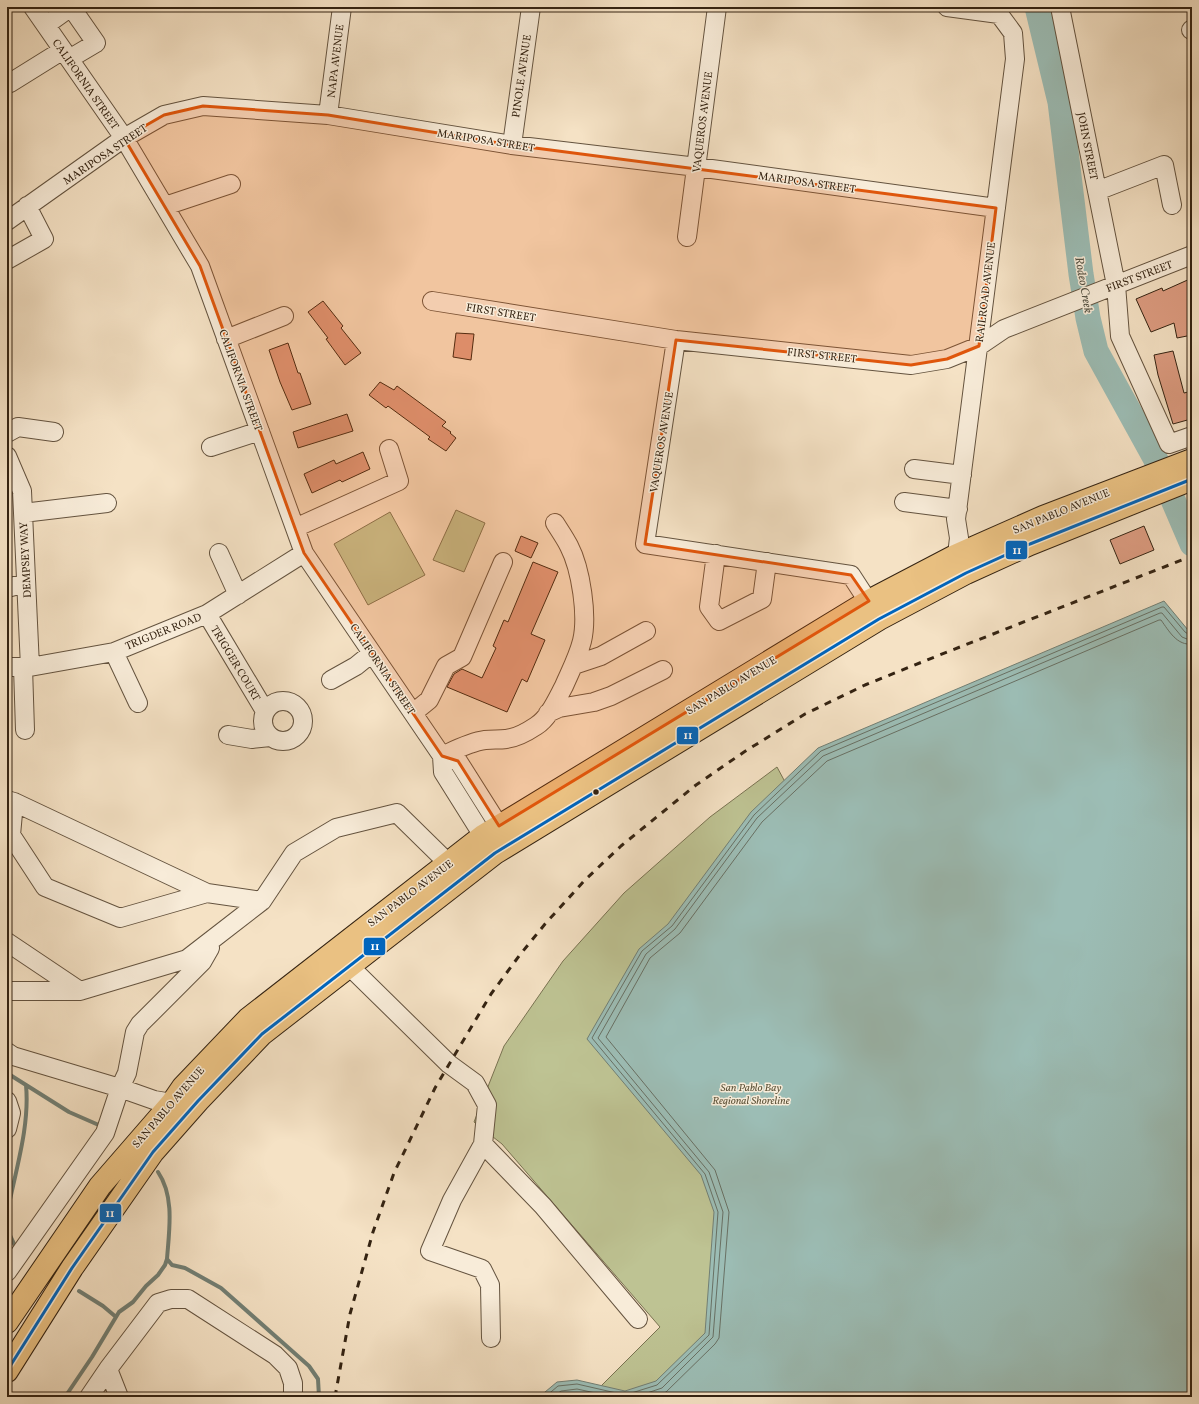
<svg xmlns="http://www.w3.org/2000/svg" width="1199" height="1404" viewBox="0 0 1199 1404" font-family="Vollkorn,serif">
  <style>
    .green { fill: #bec393; stroke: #797352 }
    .water { fill: #9cbdb5; stroke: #727f74 }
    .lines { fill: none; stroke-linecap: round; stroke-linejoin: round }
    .shore { stroke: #687064; stroke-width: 1 }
    .stream { stroke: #727f74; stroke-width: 4 }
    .river { stroke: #9cbdb5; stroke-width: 25 }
    .building { fill: #dd9c81; stroke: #342312 }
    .minor-casing { stroke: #64533f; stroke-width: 20 }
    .major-casing { stroke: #342312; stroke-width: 24 }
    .minor { stroke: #f8ecd9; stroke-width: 18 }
    .major { stroke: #eac182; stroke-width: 22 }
    .rail { stroke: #342312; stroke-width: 3; stroke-dasharray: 7 7; stroke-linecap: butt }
    .bus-1-casing { stroke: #f8ecd9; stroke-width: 6 }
    .bus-1 { stroke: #0065bd; stroke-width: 3 }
    .marked { fill: #df560c; fill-opacity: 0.2; stroke: #df560c; stroke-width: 3; stroke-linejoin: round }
    .bus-dot { fill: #342312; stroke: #f8ecd9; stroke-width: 1.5 }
    .labels { text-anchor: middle; stroke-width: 3; stroke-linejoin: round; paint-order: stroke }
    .street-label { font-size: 11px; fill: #342312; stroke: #f8ecd9 }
    .park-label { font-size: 11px; font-style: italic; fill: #5d5339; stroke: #f8ecd9 }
    .water-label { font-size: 12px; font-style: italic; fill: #535143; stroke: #f8ecd9 }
    .line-badge { stroke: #f8ecd9; stroke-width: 1.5 }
    .badge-label { font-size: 11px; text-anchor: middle; font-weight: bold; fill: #fff }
  </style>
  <rect width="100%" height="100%" fill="#f5e2c5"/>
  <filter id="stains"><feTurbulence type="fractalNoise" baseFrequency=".005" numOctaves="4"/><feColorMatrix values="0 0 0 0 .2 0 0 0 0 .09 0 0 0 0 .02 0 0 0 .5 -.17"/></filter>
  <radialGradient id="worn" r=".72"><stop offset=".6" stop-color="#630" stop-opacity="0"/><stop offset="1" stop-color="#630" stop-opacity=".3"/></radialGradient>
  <path class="green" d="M 456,510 L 485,523 L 464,572 L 433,560 Z
    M 390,512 L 425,575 L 368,605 L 334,544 Z
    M 777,767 L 784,780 L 1192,1397 L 590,1397 L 660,1327 L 502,1144 L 474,1122 L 504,1046 L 563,961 L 624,893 L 710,817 Z"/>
  <path class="water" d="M 1164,601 L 1188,630 L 1192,627 L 1192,1397 L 539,1397 L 557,1382 L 577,1380 L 625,1391 L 656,1381 L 705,1333 L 714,1212 L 701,1175 L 587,1039 L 639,949 L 668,924 L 751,812 L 818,748 Z"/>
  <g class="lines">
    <path class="shore" d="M 545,1397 L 558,1386 L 577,1384 L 625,1395 L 657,1385 L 709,1335 L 718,1212 L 705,1174 L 592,1038 L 642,951 L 672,926 L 754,815 L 821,751 L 1162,607 L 1164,607 L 1185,632 L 1188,634 L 1192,632
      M 553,1397 L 561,1391 L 577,1389 L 614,1397
      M 635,1397 L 662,1388 L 713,1337 L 723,1212 L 709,1172 L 598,1038 L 646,954 L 675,929 L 757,818 L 823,756 L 1160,613 L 1162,613 L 1182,637 L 1187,639 L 1192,638
      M 655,1397 L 666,1392 L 715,1344 L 719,1338 L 729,1212 L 715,1170 L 606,1037 L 650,958 L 680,933 L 762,822 L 827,761 L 1159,620 L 1161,620 C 1169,631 1177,646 1192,644"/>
    <path class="stream" d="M 7,1073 L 69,1112 L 101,1126
      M 7,1214 C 15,1172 30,1127 26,1085
      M 7,1219 L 8,1231 L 16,1248
      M 167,1259 L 172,1265 L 185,1268 L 221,1288 L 309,1366 L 318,1379 L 319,1397
      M 79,1291 L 103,1306 L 116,1317
      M 65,1397 L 92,1357 L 119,1312 L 133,1302 L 146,1286 L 158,1275 L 165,1265 L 167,1259 C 169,1231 175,1197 158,1172"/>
    <path class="river" d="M 1037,7 L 1060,102 L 1081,274 L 1088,318 L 1096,351 L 1155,458 L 1192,544"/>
  </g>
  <path class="building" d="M 1192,278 L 1192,335 L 1177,338 L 1174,323 L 1151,332 L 1136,299 L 1162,288 L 1163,291 Z
    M 323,301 L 343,326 L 341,328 L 361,353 L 345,365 L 326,339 L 328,338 L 308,312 Z
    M 456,333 L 474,334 L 471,360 L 453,357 Z
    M 288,343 L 298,373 L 300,373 L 311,404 L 292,410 L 280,382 L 269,350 Z
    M 1173,351 L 1184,393 L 1192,391 L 1192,411 L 1189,412 L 1191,419 L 1173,424 L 1158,375 L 1154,355 Z
    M 380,382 L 394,390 L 397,386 L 446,422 L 442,426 L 451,432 L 450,433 L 456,438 L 446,451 L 428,439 L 430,437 L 388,406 L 386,408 L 369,395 Z
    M 347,414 L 353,431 L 298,448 L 293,432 Z
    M 363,452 L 370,469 L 342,482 L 340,480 L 312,493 L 304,474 L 334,460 L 336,464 Z
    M 1144,526 L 1154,550 L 1120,564 L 1110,540 Z
    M 521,536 L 538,543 L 531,558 L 515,551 Z
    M 533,562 L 558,572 L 531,634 L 545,640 L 527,682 L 522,679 L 507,712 L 447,687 L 454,674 L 462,669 L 482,678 L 496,648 L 493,646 L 504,620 L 508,622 Z"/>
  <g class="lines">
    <g class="minor-casing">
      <path id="minor" d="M 33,7 L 124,138 L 200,266 L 304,553 L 442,756 L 443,772 L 490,847
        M 947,7 L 999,14 L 1013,33 L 1015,59 L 956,519 L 959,538 L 957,555 L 963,565
        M 1060,7 L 1116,285 L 1120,336 L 1169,444 L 1192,436
        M 46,25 L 71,7 L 96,43 L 69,59
        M 1191,30 L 1192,29
        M 10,83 L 63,50
        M 328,115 L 342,7
        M 512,145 L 531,7
        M 1097,191 L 1164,165 L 1172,205
        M 165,206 L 231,184
        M 7,221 L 124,138 L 164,115 L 203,106 L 328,115 L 512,145 L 697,167 L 996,208
        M 687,237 L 717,7
        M 7,260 L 44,239 L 27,206
        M 432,301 L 676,340 L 911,365 L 947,359 L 979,346 L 1004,329 L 1192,255
        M 226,339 L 284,316
        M 676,340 L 645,544 L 851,575 L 875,612
        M 7,433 L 18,427 L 54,432
        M 211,447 L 260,431
        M 7,456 L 22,491 L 30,667
        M 914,469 L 962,475
        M 904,502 L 958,509
        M 23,513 L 107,503
        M 295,528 L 399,481 L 389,449
        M 219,553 L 238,595
        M 716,554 L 709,607 L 719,621 L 762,599 L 767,562
        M 7,588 L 26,583
        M 207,614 L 265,711
        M 114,652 L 138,703
        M 574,665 L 601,656 L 646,631
        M 7,667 L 30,667 L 114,652 L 207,614 L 304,553
        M 23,667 L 25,730
        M 331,680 L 356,666 L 372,653
        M263 721a20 20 0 1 1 40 0a20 20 0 1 1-40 0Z
        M 413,713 L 429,700 L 446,666 L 462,657 L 503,562
        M 548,713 L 559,708 L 594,702 L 611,696 L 663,670
        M 228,735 L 252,739 L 270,737
        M 442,756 C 455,750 470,742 485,740 C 492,739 499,740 506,739 C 517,738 527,732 536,726 C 549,718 557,699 564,686 C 570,672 578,657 582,641 C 588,616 581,569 569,546 C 565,538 560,531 555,523
        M 442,756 L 458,761 L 506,837
        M 7,800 L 14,802 L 207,893 L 262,901
        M 14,802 L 11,835 L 45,887 L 120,918 L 207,893
        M 7,942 L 80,991
        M 340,957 L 449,1064 L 475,1083 L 487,1105 L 483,1144 L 452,1200 L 430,1251 L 482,1269 L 490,1285 L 491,1338
        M 7,991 L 80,991 L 187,959 L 262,901 L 294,853 L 336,828 L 397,813 L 449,864
        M 7,1052 L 13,1056 L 120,1088 L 154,1100 L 172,1103
        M 7,1101 L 11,1113 L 7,1129
        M 483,1144 L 543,1206 L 638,1319
        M 7,1272 L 105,1133 L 120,1088 L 127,1073 L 135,1032 L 140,1024 L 202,962 L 210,948
        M 89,1397 L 108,1369
        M 119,1397 L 108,1369 L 158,1303 L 171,1299 L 188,1299 L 275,1355 L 288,1368 L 293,1383 L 293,1397"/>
    </g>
    <g class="major-casing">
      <path id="major" d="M 7,1322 L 100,1186 L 172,1103 L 183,1087 L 248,1019 L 483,836 L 869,601 L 957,555 L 1043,517 L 1192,460
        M 7,1371 L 72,1268 L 153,1152 L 198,1101 L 262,1034 L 495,853 L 879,619 L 966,573 L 1030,544 L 1192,479"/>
    </g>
    <use href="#minor" class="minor"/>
    <use href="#major" class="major"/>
    <path class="rail" d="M 335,1397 L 350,1314 L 373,1232 L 394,1173 L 435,1088 L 491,994 L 519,956 L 545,924 L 585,880 L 621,846 L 696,785 L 744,752 L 805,714 L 865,685 L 937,656 L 1192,556"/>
    <g class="bus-1-casing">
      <path id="bus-1" d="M 7,1371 L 72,1268 L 153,1152 L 198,1101 L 262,1034 L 495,853 L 879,619 L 966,573 L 1030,544 L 1192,479"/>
    </g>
    <use href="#bus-1" class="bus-1"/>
  </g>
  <path class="marked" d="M 203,106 L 328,115 L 512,145 L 996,208 L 979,346 L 947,359 L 911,365 L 676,340 L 645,544 L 851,575 L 869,601 L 499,826 L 458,761 L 442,756 L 304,553 L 200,266 L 124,138 L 164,115 Z"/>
  <circle class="bus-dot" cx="596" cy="792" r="3.5"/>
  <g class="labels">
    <g class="street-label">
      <text transform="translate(335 61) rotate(-83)" y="4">NAPA AVENUE</text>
      <text transform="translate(521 76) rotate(-82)" y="4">PINOLE AVENUE</text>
      <text transform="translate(86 84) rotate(55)" y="4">CALIFORNIA STREET</text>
      <text transform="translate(702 122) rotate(-83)" y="4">VAQUEROS AVENUE</text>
      <text transform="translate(486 140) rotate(9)" y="4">MARIPOSA STREET</text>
      <text transform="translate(1088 146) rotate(79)" y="4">JOHN STREET</text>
      <text transform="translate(105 154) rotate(-34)" y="4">MARIPOSA STREET</text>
      <text transform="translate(807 182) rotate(8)" y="4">MARIPOSA STREET</text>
      <text transform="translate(1139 276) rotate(-21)" y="4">FIRST STREET</text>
      <text transform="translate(985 292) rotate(-83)" y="4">RAILROAD AVENUE</text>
      <text transform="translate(501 312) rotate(9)" y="4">FIRST STREET</text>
      <text transform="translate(822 355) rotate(6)" y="4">FIRST STREET</text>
      <text transform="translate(241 380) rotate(70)" y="4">CALIFORNIA STREET</text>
      <text transform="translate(661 442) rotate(-81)" y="4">VAQUEROS AVENUE</text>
      <text transform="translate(1061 511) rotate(-22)" y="4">SAN PABLO AVENUE</text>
      <text transform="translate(25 560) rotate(-93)" y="4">DEMPSEY WAY</text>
      <text transform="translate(163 631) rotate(-22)" y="4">TRIGDER ROAD</text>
      <text transform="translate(236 663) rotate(59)" y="4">TRIGGER COURT</text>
      <text transform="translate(383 669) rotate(56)" y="4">CALIFORNIA STREET</text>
      <text transform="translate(731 685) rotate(-31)" y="4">SAN PABLO AVENUE</text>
      <text transform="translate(410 893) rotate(-37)" y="4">SAN PABLO AVENUE</text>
      <text transform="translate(168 1107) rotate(-49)" y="4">SAN PABLO AVENUE</text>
    </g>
    <g class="park-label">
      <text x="751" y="1091">San Pablo Bay<tspan x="751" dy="13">Regional Shoreline</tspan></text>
    </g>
    <g class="water-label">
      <text transform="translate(1084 285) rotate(80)" y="4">Rodeo Creek</text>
    </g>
  </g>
  <g class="line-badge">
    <rect x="1005" y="540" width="23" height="20" rx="4" fill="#0065bd"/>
    <rect x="676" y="726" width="23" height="19" rx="4" fill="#0065bd"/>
    <rect x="363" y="937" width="23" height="19" rx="4" fill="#0065bd"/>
    <rect x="99" y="1203" width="23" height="20" rx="4" fill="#0065bd"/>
  </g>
  <g class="badge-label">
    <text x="1017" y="554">11</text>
    <text x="688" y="739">11</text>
    <text x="375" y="950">11</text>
    <text x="110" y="1217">11</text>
  </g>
  <rect width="1199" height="1404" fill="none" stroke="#f5e2c5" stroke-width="24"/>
  <rect x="8" y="8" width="1183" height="1388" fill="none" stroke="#342312" stroke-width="2"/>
  <rect x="12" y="12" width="1175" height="1380" fill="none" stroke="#342312"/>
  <rect width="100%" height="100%" filter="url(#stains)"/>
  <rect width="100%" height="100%" fill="url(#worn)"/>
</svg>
